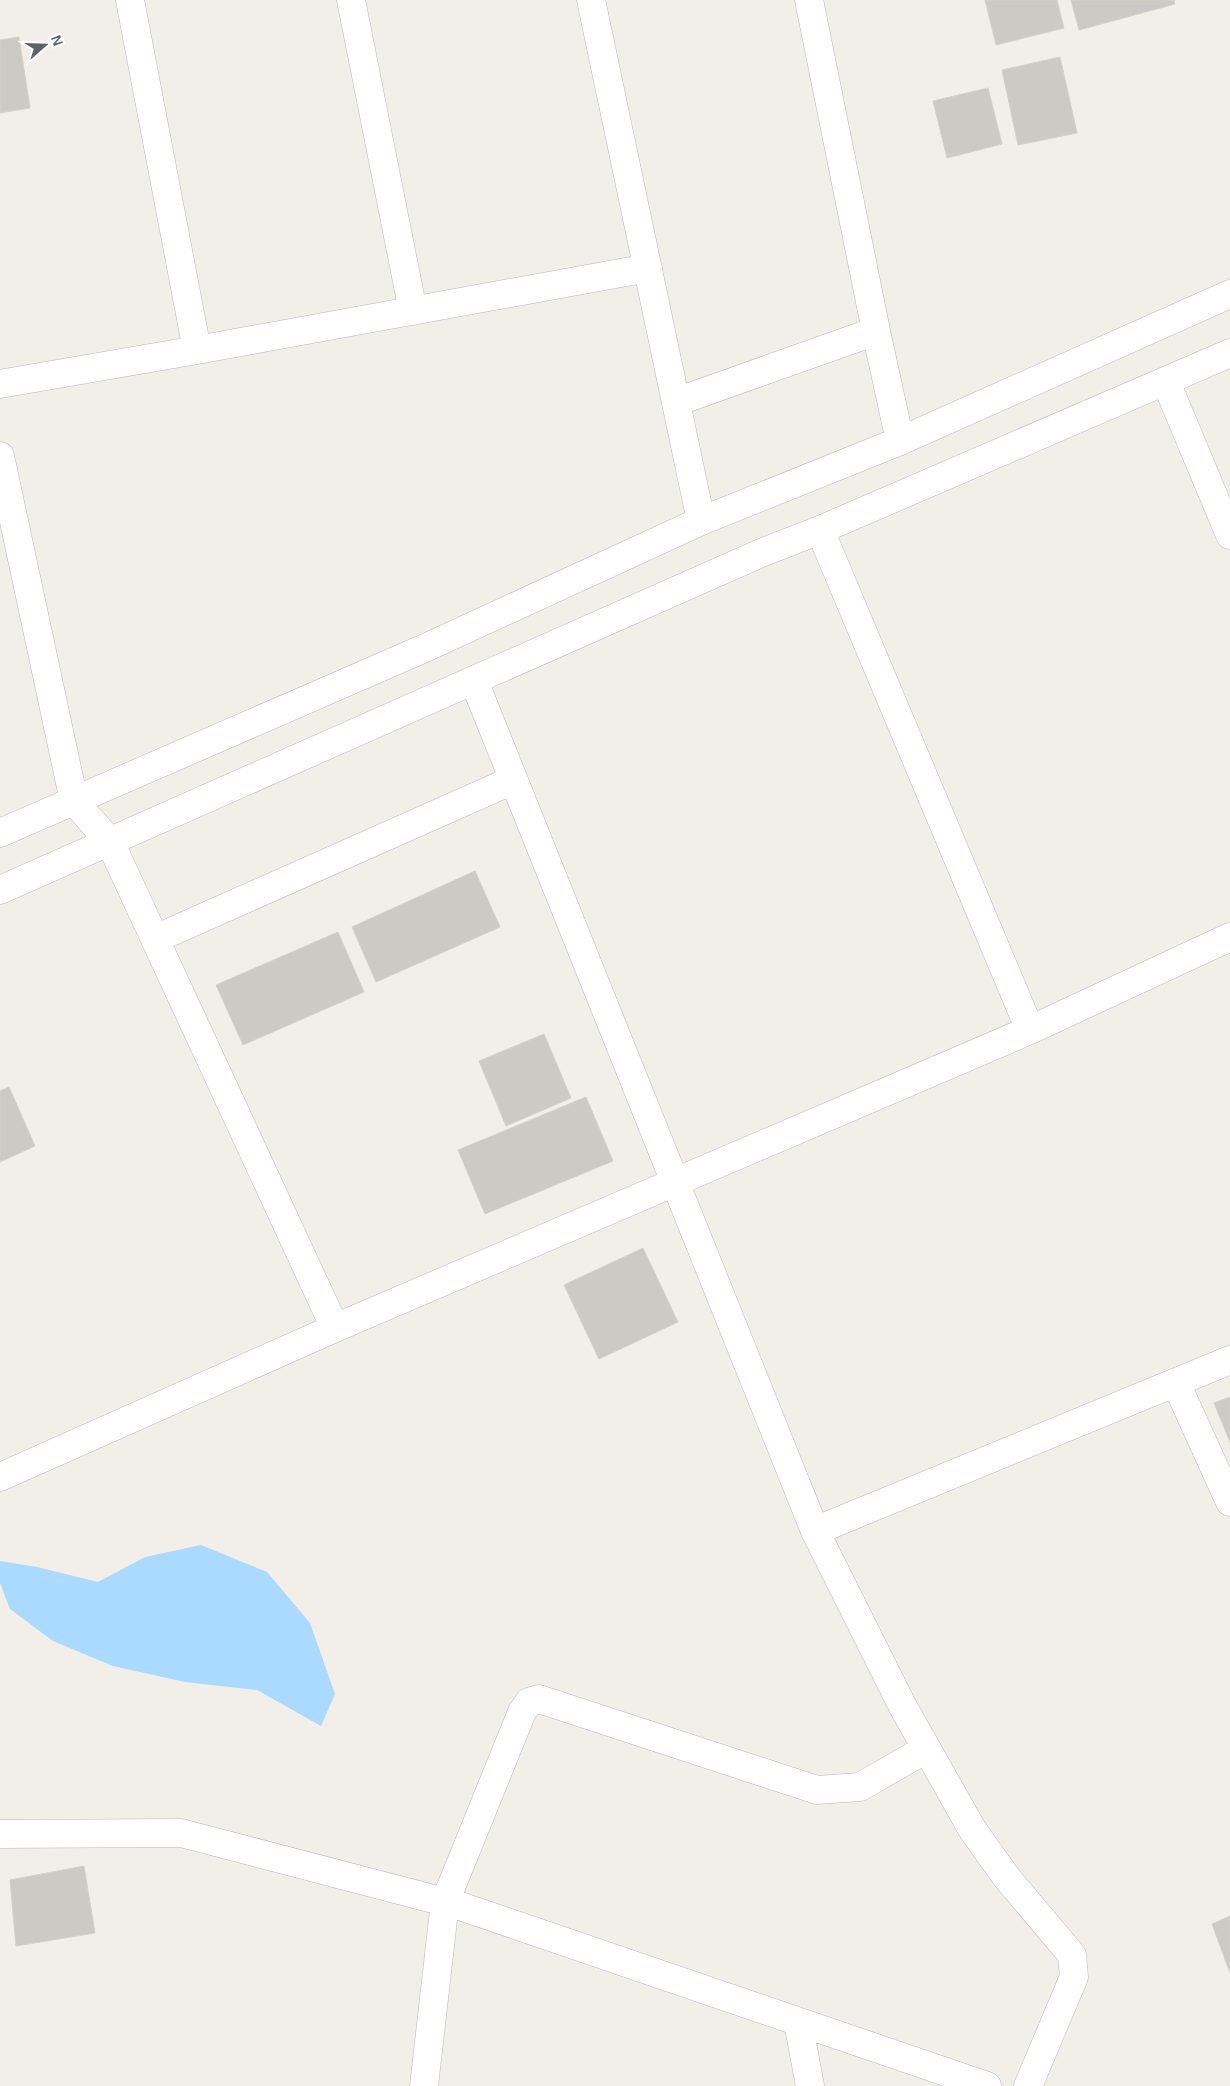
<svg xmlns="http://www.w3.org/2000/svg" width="1230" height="2086" viewBox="0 0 1230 2086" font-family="Helvetica,sans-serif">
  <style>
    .water { fill: #aadaff }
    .building { fill: #cccac5; stroke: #d6d1c6 }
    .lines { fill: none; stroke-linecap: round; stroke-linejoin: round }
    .street-casing { stroke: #b5b8bc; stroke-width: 29 }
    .secondary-casing { stroke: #b6babf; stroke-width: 29 }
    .street { stroke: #fff; stroke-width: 28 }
    .secondary { stroke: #fff; stroke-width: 28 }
  </style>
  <rect width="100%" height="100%" fill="#f1efe8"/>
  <path class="water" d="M 201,1545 L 267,1572 L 310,1623 L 335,1694 L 321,1726 L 257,1690 L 185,1682 L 113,1666 L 53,1641 L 10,1609 L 0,1583 L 0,1561 L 37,1567 L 98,1582 L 145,1557 Z"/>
  <path class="building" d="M 985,0 L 1057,0 L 1064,28 L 996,45 Z
    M 1071,0 L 1174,0 L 1175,4 L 1079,30 Z
    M 19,37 L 30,108 L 0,113 L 0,40 Z
    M 1060,57 L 1077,133 L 1018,145 L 1002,70 Z
    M 988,88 L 1002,144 L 947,158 L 933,101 Z
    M 475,871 L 500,927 L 376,982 L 352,927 Z
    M 338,932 L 364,992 L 243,1045 L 216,985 Z
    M 544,1034 L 571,1098 L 506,1126 L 479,1061 Z
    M 9,1087 L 35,1146 L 0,1162 L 0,1091 Z
    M 586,1097 L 613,1161 L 485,1214 L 458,1150 Z
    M 643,1248 L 678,1322 L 599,1359 L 564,1285 Z
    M 1230,1397 L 1230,1442 L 1214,1403 Z
    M 84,1866 L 95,1933 L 16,1946 L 10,1880 Z
    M 1230,1916 L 1230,1973 L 1212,1924 Z"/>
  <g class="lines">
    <g class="street-casing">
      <path id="street" d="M 130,0 L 197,350
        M 351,0 L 413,311
        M 591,0 L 701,521
        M 809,0 L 876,331 L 900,441
        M 1166,382 L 1230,535
        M 0,384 L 197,350 L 648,268
        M 676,402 L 876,331
        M 0,456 L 74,801 L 110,842 L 335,1328
        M 820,530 L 1030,1030
        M 474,681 L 815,1531 L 902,1705 L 972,1829 L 1007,1878 L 1072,1955 L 1074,1977 L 1028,2086
        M 155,939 L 513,780
        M 1176,1383 L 1230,1502
        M 0,1477 L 335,1328 L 1030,1030 L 1230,937
        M 815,1531 L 1230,1360
        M 0,1834 L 181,1833 L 460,1906 L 987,2086
        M 798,2022 L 810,2086
        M 424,2086 L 445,1902 L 522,1712 L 529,1702 L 539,1699 L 817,1790 L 860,1787 L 926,1749"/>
    </g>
    <g class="secondary-casing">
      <path id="secondary" d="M 0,833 L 425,648 L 701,521 L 900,441 L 1230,294
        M 0,890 L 761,553 L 820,530 L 1230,353"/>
    </g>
    <use href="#street" class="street"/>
    <use href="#secondary" class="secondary"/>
  </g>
  <g transform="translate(45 45) rotate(70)" stroke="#ffffff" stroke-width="4" paint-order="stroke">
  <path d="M0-4L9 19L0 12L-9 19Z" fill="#5f6368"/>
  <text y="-8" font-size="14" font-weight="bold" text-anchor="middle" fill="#5f6368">N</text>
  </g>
</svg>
